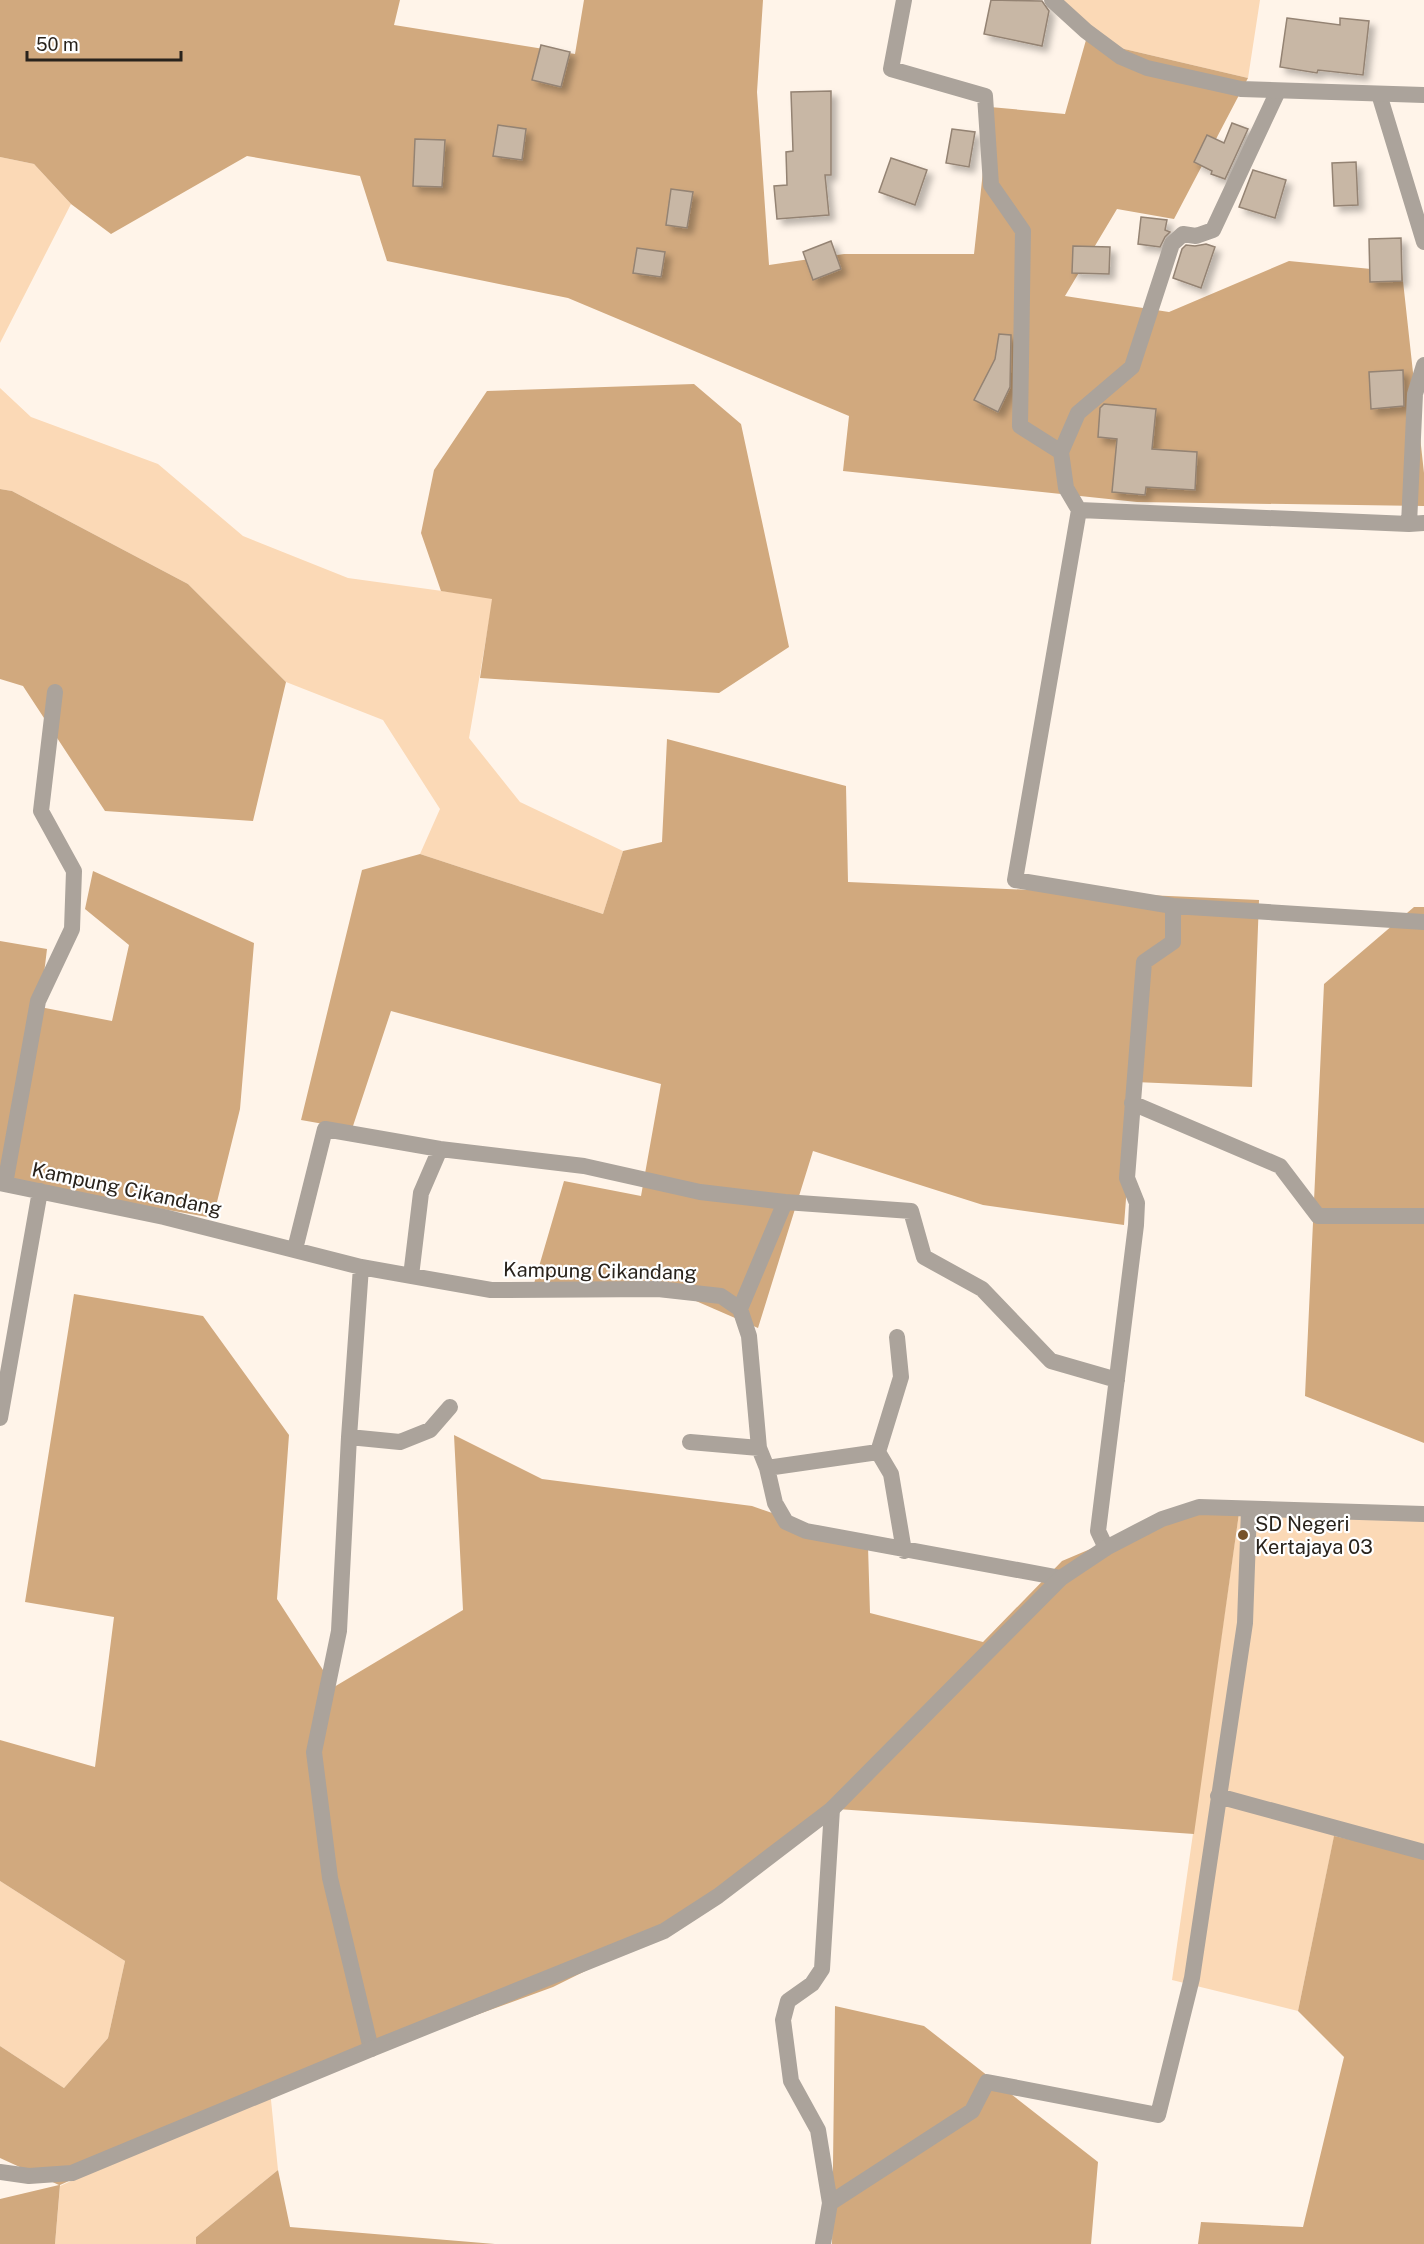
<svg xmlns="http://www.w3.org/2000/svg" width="1424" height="2244" viewBox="0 0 1424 2244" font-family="'Public Sans',sans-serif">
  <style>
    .green { fill: #fbd9b6 }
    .forest { fill: #d1a97e }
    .building { fill: #c8b7a5; stroke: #948373; stroke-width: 1.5; filter: url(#shadow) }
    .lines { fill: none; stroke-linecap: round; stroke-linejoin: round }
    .minor { stroke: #aba39b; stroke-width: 16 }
    .tertiary { stroke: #aba39b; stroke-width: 16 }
    .poi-dot { fill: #76532b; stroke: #fff; stroke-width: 2 }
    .labels { text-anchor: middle; stroke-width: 4.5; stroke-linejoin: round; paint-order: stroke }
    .street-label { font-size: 20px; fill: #29231c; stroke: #fff }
    .poi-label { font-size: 20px; fill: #29231c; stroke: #fff; text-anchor: start }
  </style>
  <defs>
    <filter id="shadow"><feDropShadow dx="5.5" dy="5.5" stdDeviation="3" flood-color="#0004"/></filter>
  </defs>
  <rect width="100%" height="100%" fill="#fff4e9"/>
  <path class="green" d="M 1052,0 L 1260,0 L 1248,78 L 1086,40 Z
    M 0,157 L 34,164 L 71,204 L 0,343 Z
    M 0,388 L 31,417 L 158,464 L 243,536 L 348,578 L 493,598 L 469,738 L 520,802 L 623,851 L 603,914 L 420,854 L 440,809 L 383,720 L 286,682 L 188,584 L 12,491 L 0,489 Z
    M 1240,1506 L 1424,1512 L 1424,1856 L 1334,1837 L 1298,2011 L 1172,1980 Z
    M 0,1881 L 125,1961 L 108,2038 L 64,2088 L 0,2046 Z
    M 270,2090 L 278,2170 L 196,2237 L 196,2244 L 55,2244 L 60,2186 Z"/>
  <path class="forest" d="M 0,0 L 400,0 L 394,25 L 575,54 L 584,0 L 763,0 L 757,92 L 769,265 L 844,254 L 974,254 L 990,107 L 1065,114 L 1086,40 L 1248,78 L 1174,219 L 1117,209 L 1065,296 L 1169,312 L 1289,261 L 1402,272 L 1424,473 L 1424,506 L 1137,502 L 843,471 L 849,416 L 568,298 L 387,261 L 360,176 L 247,156 L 111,234 L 71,204 L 34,164 L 0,157 Z
    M 694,384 L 741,424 L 789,647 L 719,693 L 480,678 L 492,599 L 441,591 L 421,533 L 434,470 L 487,391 Z
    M 0,489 L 12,491 L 188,584 L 286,682 L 253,821 L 105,811 L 23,686 L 0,679 Z
    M 667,739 L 846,786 L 848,882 L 1259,900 L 1252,1087 L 1135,1082 L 1124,1225 L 983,1205 L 813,1151 L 758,1328 L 650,1281 L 533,1287 L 564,1181 L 641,1196 L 661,1084 L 391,1011 L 352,1129 L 301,1120 L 362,870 L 420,854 L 603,914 L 623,851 L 662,842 Z
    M 93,871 L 254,943 L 240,1109 L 213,1218 L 0,1180 L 0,941 L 47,949 L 40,1007 L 112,1021 L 129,945 L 85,909 Z
    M 1414,907 L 1424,907 L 1424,1443 L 1305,1396 L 1324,984 Z
    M 74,1294 L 203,1316 L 289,1435 L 277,1599 L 334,1687 L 463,1610 L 454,1435 L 542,1479 L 752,1506 L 868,1546 L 870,1613 L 983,1642 L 1062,1561 L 1199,1503 L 1240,1506 L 1194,1834 L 823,1808 L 654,1937 L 553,1987 L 270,2090 L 60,2185 L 55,2244 L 0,2244 L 0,2199 L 59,2185 L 0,2158 L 0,2046 L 64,2088 L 108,2038 L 125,1961 L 0,1881 L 0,1740 L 95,1767 L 114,1617 L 25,1602 Z
    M 1334,1836 L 1424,1856 L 1424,2244 L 1198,2244 L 1201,2222 L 1303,2227 L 1344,2057 L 1298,2011 Z
    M 835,2006 L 924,2026 L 1098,2162 L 1091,2244 L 832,2244 Z
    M 278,2170 L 290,2227 L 495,2244 L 196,2244 L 196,2237 Z"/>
  <path class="building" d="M 991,0 L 1042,1 L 1049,11 L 1042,46 L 984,34 Z
    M 1287,18 L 1340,25 L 1340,18 L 1369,21 L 1363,75 L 1318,70 L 1317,73 L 1280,67 Z
    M 541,45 L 570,52 L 561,87 L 532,80 Z
    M 831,91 L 831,175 L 825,175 L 829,215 L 777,219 L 774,186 L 787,185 L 786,152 L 793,151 L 791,92 Z
    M 1232,123 L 1248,129 L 1225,179 L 1211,174 L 1212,171 L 1194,162 L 1207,135 L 1224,143 Z
    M 498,125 L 526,129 L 522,160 L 493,156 Z
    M 952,129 L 975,132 L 969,167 L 946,163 Z
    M 415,139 L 445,140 L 442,187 L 413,186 Z
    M 891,158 L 927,170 L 915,205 L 879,192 Z
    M 1356,162 L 1358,205 L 1334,206 L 1332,163 Z
    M 1253,170 L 1286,180 L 1275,218 L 1239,207 Z
    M 671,189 L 693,192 L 687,228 L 666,225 Z
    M 1141,217 L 1167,220 L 1165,230 L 1170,232 L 1165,237 L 1160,247 L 1138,244 Z
    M 1401,238 L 1402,281 L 1370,282 L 1369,239 Z
    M 831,241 L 841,269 L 813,280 L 803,252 Z
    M 1206,244 L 1215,247 L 1201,288 L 1173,278 L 1182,249 L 1186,245 L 1195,246 Z
    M 1073,246 L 1110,247 L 1109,274 L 1072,273 Z
    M 637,248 L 665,252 L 661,277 L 633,273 Z
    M 999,334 L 1011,335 L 1010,387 L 998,412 L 974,400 L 995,359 Z
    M 1403,370 L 1404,406 L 1371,409 L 1369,372 Z
    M 1104,404 L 1156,409 L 1152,449 L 1197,452 L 1195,490 L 1146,487 L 1145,495 L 1112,492 L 1117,439 L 1098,437 L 1100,408 Z"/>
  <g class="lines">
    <path class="minor" d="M 904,0 L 891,69 L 985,96 L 991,185 L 1023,231 L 1020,426 L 1061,452 L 1066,488 L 1079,510 L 1015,880 L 1173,906 L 1424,922
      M 1379,94 L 1424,242
      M 1061,452 L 1078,413 L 1132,367 L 1172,244 L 1183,234 L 1196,236 L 1213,230 L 1278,91
      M 1079,510 L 1409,524 L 1424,523
      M 1409,524 L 1415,394 L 1424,365
      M 1132,1103 L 1280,1166 L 1318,1216 L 1424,1216
      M 0,1183 L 164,1217 L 361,1267 L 491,1290 L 658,1289 L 721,1296 L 740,1309 L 749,1336 L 759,1448 L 767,1468 L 775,1503 L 786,1522 L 806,1531 L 1061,1578
      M 5,1184 L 38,1001 L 72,929 L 74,871 L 41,811 L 55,692
      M 295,1249 L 325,1129 L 440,1149 L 584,1166 L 700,1192 L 785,1202
      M 361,1267 L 349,1437 L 339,1631 L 314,1752 L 330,1878 L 371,2049
      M 411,1276 L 421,1193 L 440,1149
      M 740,1309 L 785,1202 L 911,1211 L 924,1257 L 982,1289 L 1051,1361 L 1117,1380
      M 897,1337 L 901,1377 L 878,1452 L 891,1474 L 904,1551
      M 0,1418 L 40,1191
      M 349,1437 L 400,1442 L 430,1430 L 450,1407
      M 690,1442 L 759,1448
      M 767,1468 L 878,1452
      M 1106,1548 L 1098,1531 L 1136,1225 L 1137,1203 L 1127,1178 L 1144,962 L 1173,942 L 1173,906
      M 1218,1796 L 1424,1852
      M 830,2203 L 972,2111 L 987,2082 L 1158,2115 L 1192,1978 L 1245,1623 L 1249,1509
      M 823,2244 L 830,2203 L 818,2130 L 791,2081 L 783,2020 L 788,2001 L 812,1984 L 822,1969 L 832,1809"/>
    <path class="tertiary" d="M 1052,0 L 1086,31 L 1121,57 L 1147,68 L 1241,89 L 1424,95
      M 0,2172 L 29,2176 L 72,2173 L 371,2049 L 664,1931 L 718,1896 L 832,1809 L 1061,1578 L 1106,1548 L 1162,1519 L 1199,1507 L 1424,1514"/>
  </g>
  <circle class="poi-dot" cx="1243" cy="1535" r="6"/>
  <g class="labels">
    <g class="street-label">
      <text transform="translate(127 1189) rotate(12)" y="7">Kampung Cikandang</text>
      <text transform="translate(600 1271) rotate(1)" y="7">Kampung Cikandang</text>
    </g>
    <g class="poi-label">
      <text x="1255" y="1531">SD Negeri<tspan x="1255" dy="23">Kertajaya 03</tspan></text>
    </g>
  </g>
  <path d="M27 51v9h154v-9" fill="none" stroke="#29231c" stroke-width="3"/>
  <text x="36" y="51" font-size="18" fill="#29231c" stroke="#ffffff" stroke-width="4.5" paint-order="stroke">50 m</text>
</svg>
